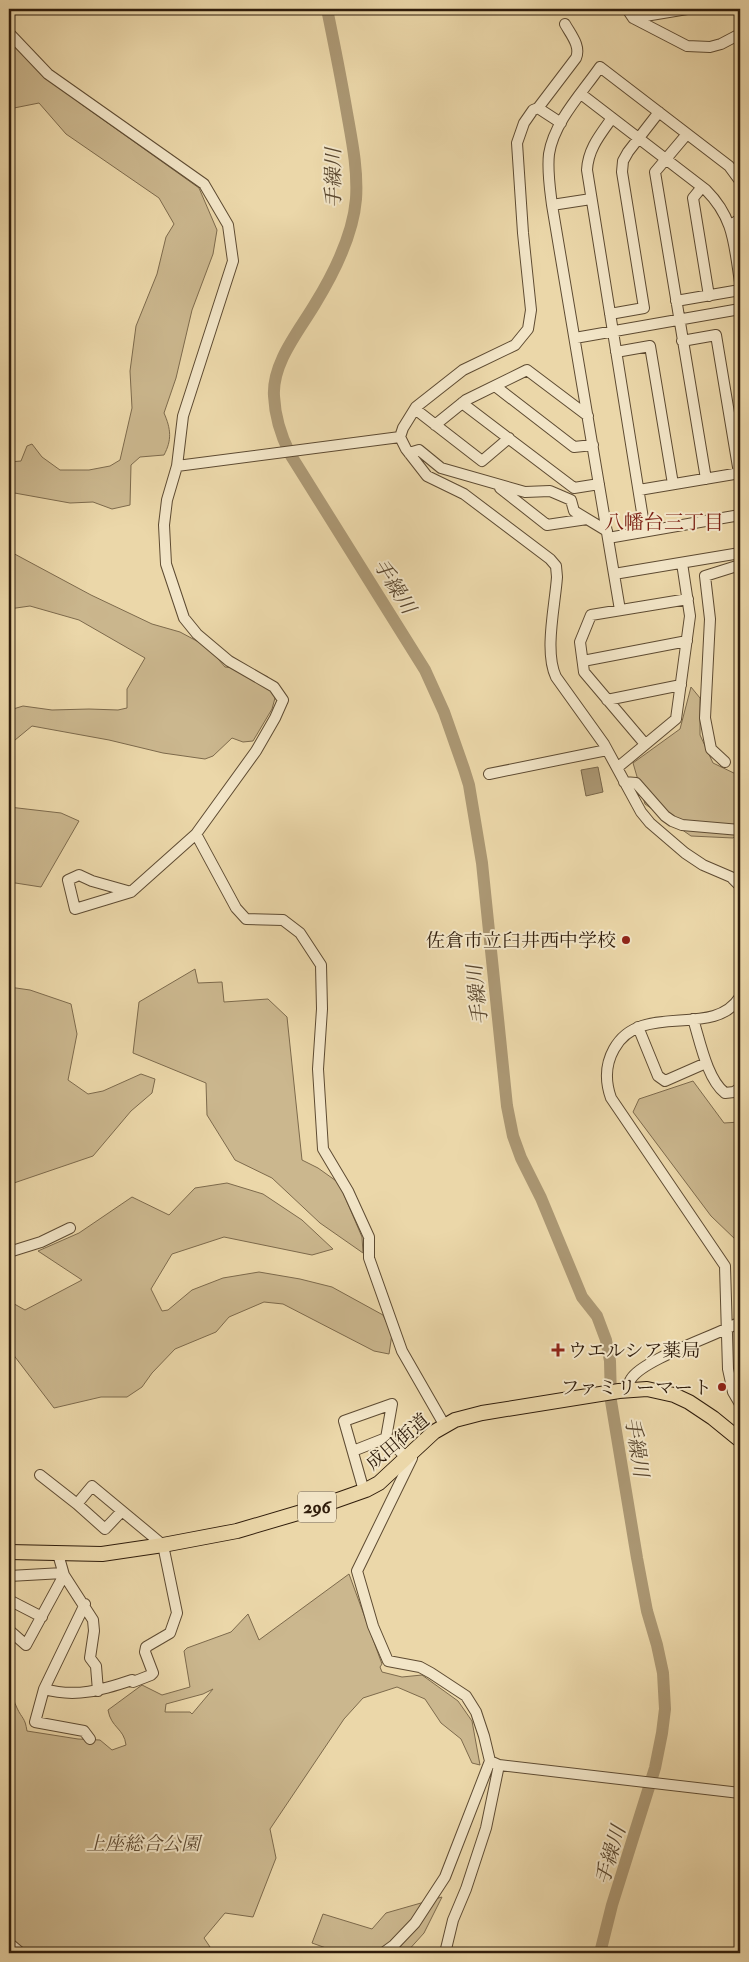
<svg xmlns="http://www.w3.org/2000/svg" width="749" height="1962" viewBox="0 0 749 1962" font-family="'IM FELL Double Pica','Noto Serif JP',serif">
  <style>
    .green { fill: #cbb78e; stroke: #7d6a4c; fill-rule: evenodd }
    .water { fill: #ab9773; stroke: #796649 }
    .lines { fill: none; stroke-linecap: round; stroke-linejoin: round }
    .river { stroke: #ab9773; stroke-width: 12 }
    .minor-casing { stroke: #5e4b32; stroke-width: 12 }
    .highway-casing { stroke: #2f1c0b; stroke-width: 16 }
    .minor { stroke: #f2e5c7; stroke-width: 10 }
    .highway { stroke: #ebd7a9; stroke-width: 14 }
    .poi-dot { fill: #8f2418; stroke: #f2e5c7; stroke-width: 2 }
    .labels { text-anchor: middle; stroke-width: 4; stroke-linejoin: round; paint-order: stroke }
    .shield { fill: #f2e5c7; stroke: #6a5843; stroke-width: 1 }
    .shield-label { font-size: 18px; font-weight: bold; fill: #2f1c0b }
    .poi-label { font-size: 19px; fill: #2f1c0b; stroke: #f2e5c7; text-anchor: end }
    .street-label { font-size: 19px; fill: #2f1c0b; stroke: #f2e5c7 }
    .park-label { font-size: 19px; font-style: italic; fill: #5e4a32; stroke: #f2e5c7 }
    .water-label { font-size: 20px; font-style: italic; fill: #5a472f; stroke: #f2e5c7 }
    .neighbourhood-label { font-size: 20px; fill: #7a1f14; stroke: #f2e5c7 }
  </style>
  <rect width="100%" height="100%" fill="#ebd7a9"/>
  <filter id="stains"><feTurbulence type="fractalNoise" baseFrequency=".004" numOctaves="4"/><feColorMatrix values="0 0 0 0 .2 0 0 0 0 .09 0 0 0 0 .02 0 0 0 .5 -.17"/></filter>
  <radialGradient id="worn" r=".72"><stop offset=".6" stop-color="#630" stop-opacity="0"/><stop offset="1" stop-color="#630" stop-opacity=".3"/></radialGradient>
  <path class="green" d="M 9,40 L 81,104 L 199,188 L 217,230 L 213,254 L 192,310 L 176,378 L 164,413 C 171,429 172,440 164,455 L 140,457 L 131,465 L 130,505 L 112,509 L 93,502 L 70,503 L 9,492 L 9,462 L 21,461 L 27,446 L 32,444 L 42,457 L 60,470 L 89,470 L 110,466 L 120,460 L 132,408 L 130,371 L 136,326 L 157,274 L 166,237 L 174,224 L 159,198 L 66,134 L 39,103 L 9,109 Z
    M 9,551 L 91,595 L 152,624 L 180,632 L 208,647 L 225,667 L 253,670 L 268,677 L 275,698 L 272,709 L 253,741 L 243,742 L 232,738 L 213,756 L 205,759 L 163,753 L 109,740 L 32,726 L 9,745 L 10,710 L 23,706 L 52,710 L 89,709 L 118,710 L 127,708 L 127,689 L 145,658 L 79,620 L 30,606 L 9,609 Z
    M 691,687 L 700,698 L 700,735 L 713,763 L 740,776 L 740,833 L 733,838 L 691,836 L 645,804 L 633,763 L 680,729 Z
    M 9,807 L 61,813 L 79,821 L 41,887 L 9,882 Z
    M 195,969 L 198,983 L 222,982 L 224,1002 L 268,999 L 287,1017 L 302,1160 L 318,1168 L 339,1183 L 362,1237 L 363,1253 L 320,1223 L 272,1178 L 235,1160 L 207,1115 L 206,1083 L 133,1053 L 139,1002 Z
    M 9,987 L 30,990 L 71,1004 L 77,1034 L 68,1080 L 88,1094 L 103,1091 L 141,1074 L 155,1079 L 152,1093 L 131,1111 L 93,1156 L 11,1184 L 9,1179 Z
    M 693,1081 L 724,1123 L 740,1122 L 740,1240 L 737,1241 L 711,1216 L 633,1112 L 639,1099 Z
    M 227,1183 L 263,1194 L 302,1220 L 333,1249 L 312,1255 L 224,1237 L 172,1254 L 151,1289 L 162,1311 L 168,1310 L 192,1290 L 223,1278 L 259,1272 L 300,1279 L 332,1287 L 383,1315 L 392,1334 L 389,1354 L 374,1351 L 283,1304 L 264,1302 L 229,1317 L 216,1332 L 175,1349 L 152,1373 L 142,1387 L 127,1397 L 101,1397 L 54,1408 L 9,1349 L 9,1328 L 15,1323 L 9,1319 L 9,1301 L 25,1310 L 82,1280 L 38,1251 L 79,1233 L 132,1197 L 169,1215 L 195,1188 Z
    M 349,1574 L 382,1664 L 380,1667 L 382,1672 L 402,1677 L 422,1675 L 458,1701 L 472,1721 L 480,1765 L 472,1763 L 461,1739 L 441,1723 L 425,1699 L 397,1687 L 363,1698 L 344,1719 L 270,1829 L 276,1858 L 253,1917 L 225,1913 L 204,1938 L 214,1953 L 100,1953 L 94,1949 L 75,1950 L 65,1953 L 11,1953 L 9,1946 L 9,1689 C 13,1696 14,1702 17,1708 C 22,1719 25,1717 27,1731 L 78,1739 L 100,1740 L 112,1750 L 126,1745 C 124,1728 111,1728 108,1710 L 142,1685 L 162,1695 L 190,1687 L 184,1651 L 187,1648 L 231,1632 L 248,1614 L 259,1640 ZM 213,1689 L 192,1714 L 190,1712 L 165,1712 L 166,1704 L 203,1694 Z
    M 442,1897 L 424,1933 L 406,1953 L 340,1953 L 312,1943 L 323,1914 L 372,1929 L 386,1913 Z"/>
  <path class="water" d="M 598,767 L 603,792 L 586,796 L 581,770 Z"/>
  <g class="lines">
    <path class="river" d="M 327,9 C 334,43 341,78 347,113 C 352,141 358,170 356,199 C 353,236 334,273 315,304 C 299,331 272,363 274,396 C 275,417 281,436 290,454 L 425,670 L 444,712 L 464,769 L 469,785 L 482,863 L 507,1106 L 513,1136 L 521,1158 L 541,1198 L 582,1297 L 597,1316 L 606,1340 L 610,1361 L 611,1401 L 637,1558 L 647,1611 L 657,1645 L 663,1673 L 665,1709 L 662,1733 L 655,1768 L 612,1905 L 600,1953"/>
    <g class="minor-casing">
      <path id="minor" d="M 627,9 L 633,18 L 687,46 L 710,47 L 721,44 L 740,34
        M 633,18 L 687,9
        M 565,24 C 571,35 581,46 576,58 L 538,108 L 533,110 L 524,123 L 517,143 L 523,233 L 531,310 L 528,329 L 515,345 L 463,370 L 416,407 L 403,428 L 400,437 L 406,449 L 427,476 L 464,494 L 550,559 L 556,566 L 557,577 C 555,606 544,652 556,677 L 604,744 L 641,812 L 650,823 L 685,853 L 703,865 L 731,877 L 740,886
        M 9,33 L 48,74 L 204,184 L 228,225 L 233,261 L 183,416 L 177,466
        M 581,94 L 706,190 C 734,218 734,244 740,282
        M 538,108 L 561,123
        M 612,118 C 600,135 588,149 587,170 L 645,531
        M 687,134 L 655,172 L 706,479
        M 702,187 L 693,198 L 709,296
        M 552,205 L 591,199
        M 731,225 L 740,219
        M 676,301 L 740,290
        M 610,314 L 644,308 L 622,172 L 623,161 L 628,152 L 659,112
        M 575,338 L 740,309
        M 682,341 L 716,335 L 739,473
        M 616,352 L 650,346 L 673,484
        M 495,386 L 574,447 L 593,445
        M 462,403 L 574,488 L 599,484
        M 415,409 L 482,461 L 509,438
        M 435,425 L 466,400 L 527,370 L 588,416
        M 409,453 L 419,450 L 441,468 L 525,492 L 550,491 L 571,500 L 574,511 L 607,531
        M 500,488 L 547,525 L 587,519
        M 639,490 L 740,473
        M 608,538 L 740,515
        M 614,574 L 740,553
        M 620,610 L 552,205 C 550,189 547,171 549,154 C 554,122 582,93 600,67 L 729,166 L 740,181
        M 583,661 L 687,641
        M 607,700 L 681,685
        M 645,744 L 584,672 L 580,642 L 591,615 L 688,599
        M 725,762 L 711,749 L 705,718 L 710,619 L 705,576 L 740,565
        M 617,768 L 676,719 L 690,616 L 682,563
        M 489,774 L 607,750
        M 624,782 L 636,783 L 665,816 L 672,821 L 682,825 L 740,830
        M 196,834 L 236,908 L 246,919 L 283,920 L 300,933 L 321,965 L 322,1009 L 318,1069 L 323,1149 L 348,1191 L 369,1237 L 369,1258 L 402,1351 L 445,1426
        M 131,892 L 92,881 L 79,875 L 68,880 L 75,909 L 131,892 L 196,834 L 256,751 L 275,718 L 283,700 L 274,687 L 229,661 L 197,634 L 184,618 L 166,564 L 164,525 L 167,500 L 177,466 L 400,437
        M 740,997 C 713,1040 641,1000 614,1049 C 605,1065 605,1081 611,1098 L 725,1266 L 728,1369 L 733,1392 L 740,1404
        M 693,1019 C 700,1041 707,1079 725,1093 L 734,1092 L 740,1088
        M 638,1027 L 658,1076 L 665,1081 L 706,1063
        M 9,1252 L 41,1242 L 70,1228
        M 627,1390 C 628,1387 629,1382 631,1379 C 643,1359 718,1335 740,1322
        M 386,1438 L 406,1457
        M 353,1451 L 386,1438 L 392,1404 L 344,1421 L 364,1491
        M 40,1475 L 77,1504 L 92,1486 L 163,1545 L 177,1613 L 170,1633 L 146,1647 L 145,1652 L 153,1673 L 151,1675 L 133,1682 L 132,1680 C 102,1690 76,1698 44,1689
        M 77,1504 L 105,1529 L 122,1511
        M 58,1554 L 64,1575 L 93,1620 L 94,1631 L 90,1658 L 96,1666 L 98,1691
        M 9,1576 L 63,1573
        M 9,1600 L 42,1617
        M 85,1604 L 44,1689 L 35,1722 L 84,1731 L 90,1739
        M 9,1630 L 26,1645 L 64,1575
        M 490,1761 L 499,1765 L 740,1793
        M 9,1943 L 21,1953
        M 383,1953 L 394,1945 L 415,1923 L 445,1877 L 490,1761 L 484,1736 L 476,1712 L 466,1696 L 431,1673 L 420,1667 L 388,1661 L 373,1626 L 357,1571 L 412,1458 L 409,1454
        M 445,1953 L 453,1920 L 466,1889 L 486,1828 L 499,1765"/>
    </g>
    <g class="highway-casing">
      <path id="highway" d="M 9,1552 L 102,1554 L 163,1545 L 237,1531 L 315,1508 L 366,1490 L 379,1483 L 434,1432 L 455,1420 L 482,1413 L 619,1391 L 647,1389 L 674,1395 L 689,1402 L 713,1418 L 740,1440"/>
    </g>
    <use href="#minor" class="minor"/>
    <use href="#highway" class="highway"/>
  </g>
  <g class="poi-dot">
    <circle cx="626" cy="940" r="5"/>
    <path d="M555.5 1342.5h5v5h5v5h-5v5h-5v-5h-5v-5h5z"/>
    <circle cx="722" cy="1387" r="5"/>
  </g>
  <g class="labels">
    <rect class="shield" x="298" y="1491.5" width="38" height="31" rx="4"/>
    <g class="shield-label">
      <text x="317" y="1513">296</text>
    </g>
    <g class="poi-label">
      <text x="616" y="947">佐倉市立臼井西中学校</text>
      <text x="568" y="1357" text-anchor="start">ウエルシア薬局</text>
      <text x="712" y="1394">ファミリーマート</text>
    </g>
    <g class="street-label">
      <text transform="translate(397 1441) rotate(-40)" y="7">成田街道</text>
    </g>
    <g class="park-label">
      <text x="143" y="1850">上座総合公園</text>
    </g>
    <g class="water-label">
      <text transform="translate(333 178) rotate(-90)" y="7">手繰川</text>
      <text transform="translate(395 586) rotate(58)" y="7">手繰川</text>
      <text transform="translate(477 995) rotate(-96)" y="7">手繰川</text>
      <text transform="translate(637 1447) rotate(81)" y="7">手繰川</text>
      <text transform="translate(610 1855) rotate(-73)" y="7">手繰川</text>
    </g>
    <g class="neighbourhood-label">
      <text x="664" y="529">八幡台三丁目</text>
    </g>
  </g>
  <rect width="749" height="1962" fill="none" stroke="#ebd7a9" stroke-width="30"/>
  <rect x="10" y="10" width="729" height="1942" fill="none" stroke="#2f1c0b" stroke-width="2.5"/>
  <rect x="15" y="15" width="719" height="1932" fill="none" stroke="#2f1c0b"/>
  <rect width="100%" height="100%" filter="url(#stains)"/>
  <rect width="100%" height="100%" fill="url(#worn)"/>
</svg>
